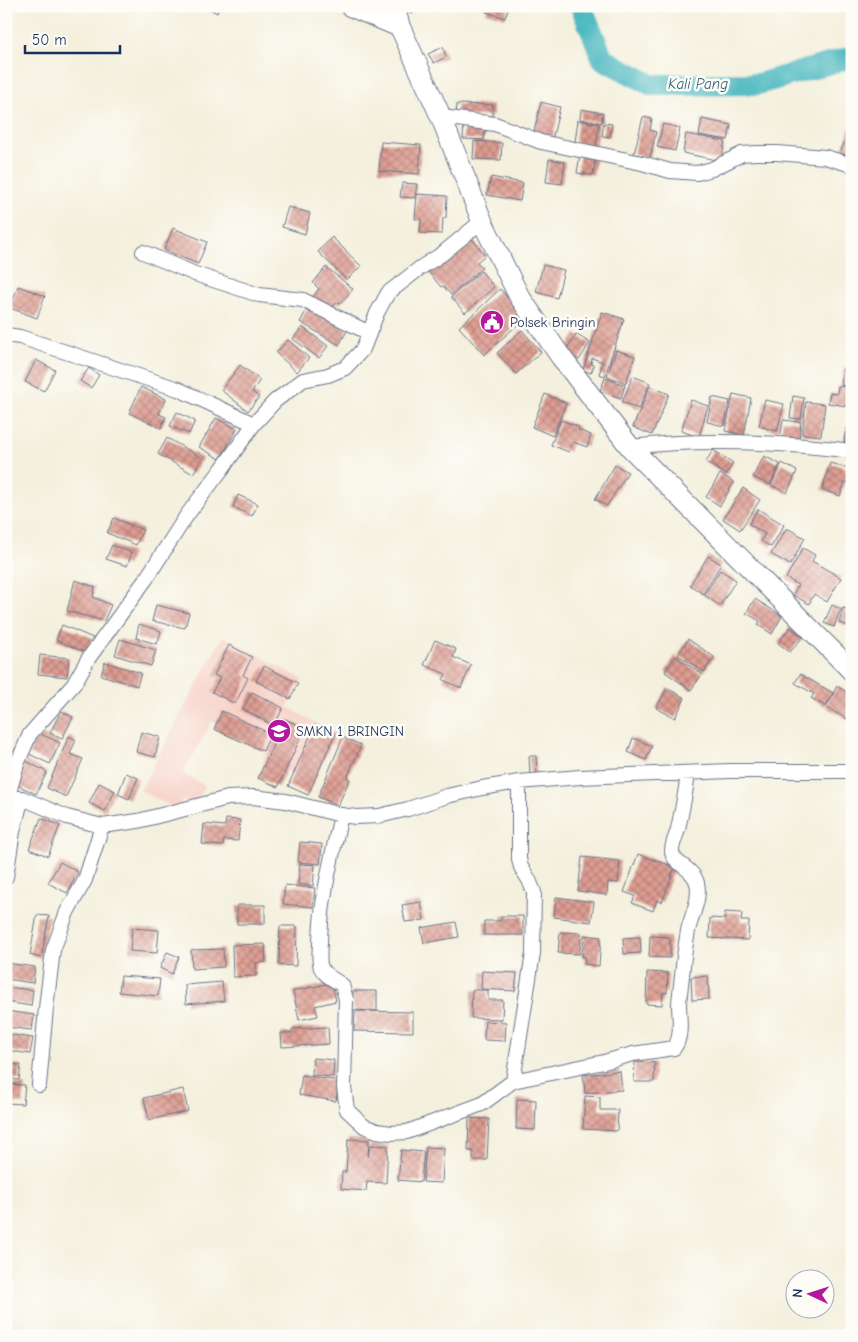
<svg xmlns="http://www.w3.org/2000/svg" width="858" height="1342" viewBox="0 0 858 1342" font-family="'Comic Neue',sans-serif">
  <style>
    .built { fill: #f7d1c7 }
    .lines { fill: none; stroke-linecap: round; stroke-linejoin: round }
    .river { stroke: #48b7c0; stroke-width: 22 }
    .building { fill: url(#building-cross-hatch) }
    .street-casing { stroke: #67738a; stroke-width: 16 }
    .secondary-casing { stroke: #67738a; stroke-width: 22 }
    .street { stroke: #fff; stroke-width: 14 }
    .secondary { stroke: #fff; stroke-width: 20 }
    .labels { text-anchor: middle; stroke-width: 5; stroke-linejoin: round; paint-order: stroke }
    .poi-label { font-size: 14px; fill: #1b2f5e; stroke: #fdfcf7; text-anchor: start }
    .water-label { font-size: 15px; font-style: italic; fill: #2b5f80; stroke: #fdfcf7 }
  </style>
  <defs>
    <pattern id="building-cross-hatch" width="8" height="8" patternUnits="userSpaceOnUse" patternTransform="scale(1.25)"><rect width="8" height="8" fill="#de9d91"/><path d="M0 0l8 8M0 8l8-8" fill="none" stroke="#b3807a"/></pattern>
  </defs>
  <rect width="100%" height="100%" fill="#fdfcf7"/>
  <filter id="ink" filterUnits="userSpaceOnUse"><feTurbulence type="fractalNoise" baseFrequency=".02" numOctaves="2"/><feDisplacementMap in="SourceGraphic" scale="10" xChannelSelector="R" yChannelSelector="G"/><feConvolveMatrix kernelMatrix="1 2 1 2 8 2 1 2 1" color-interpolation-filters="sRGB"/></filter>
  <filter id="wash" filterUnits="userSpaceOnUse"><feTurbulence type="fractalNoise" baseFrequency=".0096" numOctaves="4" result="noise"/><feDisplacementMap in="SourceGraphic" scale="20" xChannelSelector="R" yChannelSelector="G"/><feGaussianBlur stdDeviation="1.12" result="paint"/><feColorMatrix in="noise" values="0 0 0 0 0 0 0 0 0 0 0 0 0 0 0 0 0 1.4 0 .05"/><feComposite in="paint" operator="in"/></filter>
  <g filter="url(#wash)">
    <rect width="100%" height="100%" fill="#f4f0dd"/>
    <path class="built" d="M 223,636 L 302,679 L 287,707 L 352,743 L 347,753 L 324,740 L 303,779 L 282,768 L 262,775 L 265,750 L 212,721 L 183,774 L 205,786 L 195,805 L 183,799 L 177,810 L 140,790 Z"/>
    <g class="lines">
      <path class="river" d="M 581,6 L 603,59 L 652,85 L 758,84 L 852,57"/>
    </g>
    <g id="blocks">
      <path class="building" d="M 204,6 L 220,6 L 217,13 Z
        M 406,6 L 413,6 L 412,14 L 405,12 Z
        M 488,6 L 509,6 L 505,18 L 486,12 Z
        M 443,47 L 446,57 L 434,63 L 428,54 Z
        M 541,102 L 560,107 L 552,140 L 533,136 Z
        M 457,104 L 493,105 L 493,116 L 456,116 Z
        M 581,109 L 603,113 L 602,123 L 580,119 Z
        M 643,117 L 652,119 L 650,130 L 656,132 L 650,158 L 634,154 Z
        M 702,119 L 731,125 L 728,140 L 699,135 Z
        M 578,120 L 599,124 L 596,146 L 575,142 Z
        M 464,122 L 486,124 L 484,140 L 463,139 Z
        M 604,123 L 612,124 L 610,137 L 602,136 Z
        M 852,123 L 852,158 L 840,153 Z
        M 663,124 L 680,128 L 675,151 L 657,147 Z
        M 686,134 L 725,141 L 721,161 L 683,153 Z
        M 474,141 L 502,143 L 501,160 L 473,159 Z
        M 381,142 L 421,145 L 419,174 L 379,171 Z
        M 580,154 L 596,157 L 593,175 L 577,173 Z
        M 549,159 L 565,162 L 562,184 L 546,182 Z
        M 491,177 L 523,183 L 520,201 L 487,195 Z
        M 402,183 L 417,184 L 415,198 L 400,197 Z
        M 417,194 L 447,196 L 446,218 L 443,218 L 442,234 L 420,233 L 421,219 L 415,219 Z
        M 288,207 L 310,213 L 305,234 L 282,227 Z
        M 173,228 L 207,242 L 198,264 L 164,250 Z
        M 469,235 L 485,255 L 477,262 L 482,268 L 451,295 L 443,286 L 441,287 L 426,269 Z
        M 332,237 L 361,266 L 347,280 L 318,252 Z
        M 543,265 L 564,270 L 557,298 L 536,292 Z
        M 326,267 L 353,289 L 340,304 L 337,302 L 329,312 L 312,298 L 319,289 L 313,283 Z
        M 481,271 L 494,287 L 465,313 L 451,297 Z
        M 18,286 L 45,296 L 37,318 L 10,308 Z
        M 500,289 L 525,318 L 484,355 L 459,327 Z
        M 309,306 L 348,329 L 339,345 L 300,322 Z
        M 602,312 L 624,319 L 605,376 L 599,374 L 603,362 L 592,358 L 591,364 L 594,365 L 591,373 L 583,370 Z
        M 302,327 L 328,346 L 319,358 L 293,339 Z
        M 522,330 L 541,352 L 516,374 L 497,353 Z
        M 576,334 L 590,343 L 579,360 L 565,351 Z
        M 288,340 L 309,358 L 297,372 L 276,353 Z
        M 616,350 L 635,356 L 626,383 L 607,376 Z
        M 36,360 L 55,370 L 44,391 L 25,382 Z
        M 240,365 L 260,380 L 252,392 L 259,397 L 248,411 L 221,390 Z
        M 89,368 L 99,375 L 91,388 L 80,381 Z
        M 843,368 L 852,369 L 852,387 L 841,385 Z
        M 633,376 L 650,383 L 639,409 L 622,402 Z
        M 605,378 L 625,385 L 621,398 L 600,391 Z
        M 650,386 L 669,394 L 652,435 L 633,427 Z
        M 838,386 L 852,388 L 852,407 L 828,403 L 830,393 L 837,394 Z
        M 141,387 L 166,399 L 159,414 L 166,417 L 161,428 L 129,413 Z
        M 545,394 L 566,403 L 553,436 L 532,427 Z
        M 733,394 L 751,398 L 744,435 L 725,431 Z
        M 793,396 L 804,398 L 801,419 L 790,418 Z
        M 712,397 L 730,401 L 724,426 L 707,422 Z
        M 691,400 L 708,406 L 699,437 L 681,431 Z
        M 765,400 L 784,404 L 777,431 L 759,426 Z
        M 806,402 L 825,404 L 821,436 L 802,434 Z
        M 177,412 L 195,421 L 189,434 L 170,426 Z
        M 216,418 L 237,429 L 220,459 L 199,447 Z
        M 561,420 L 579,427 L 578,430 L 591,435 L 587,447 L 573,442 L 569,452 L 551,445 Z
        M 783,420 L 801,422 L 799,441 L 780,439 Z
        M 846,429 L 852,429 L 852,443 L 844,442 Z
        M 167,438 L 202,458 L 193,474 L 158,454 Z
        M 713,450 L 733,463 L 726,475 L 706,462 Z
        M 764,456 L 780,464 L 770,485 L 753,477 Z
        M 782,463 L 797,471 L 787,493 L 771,485 Z
        M 830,463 L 852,469 L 852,484 L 845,482 L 840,496 L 822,490 Z
        M 615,465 L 628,472 L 607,506 L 595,499 Z
        M 720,474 L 734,482 L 720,506 L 706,497 Z
        M 743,488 L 760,500 L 740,530 L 723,519 Z
        M 238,495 L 258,504 L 252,516 L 233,507 Z
        M 758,509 L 784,525 L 771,547 L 761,541 L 765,534 L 749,524 Z
        M 114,518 L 143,530 L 136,545 L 107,533 Z
        M 787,528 L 805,538 L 790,565 L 771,554 Z
        M 112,545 L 132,553 L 127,566 L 106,559 Z
        M 803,548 L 815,555 L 812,561 L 841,578 L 827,602 L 814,594 L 809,604 L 793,595 L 798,585 L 786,578 Z
        M 708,556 L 721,564 L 703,594 L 690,585 Z
        M 720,570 L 736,580 L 720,606 L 704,595 Z
        M 75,580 L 95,587 L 93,597 L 111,605 L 104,621 L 67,611 Z
        M 755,599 L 782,616 L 772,634 L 758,625 L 760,621 L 746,613 Z
        M 156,605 L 189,613 L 185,628 L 152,621 Z
        M 832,605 L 841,609 L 834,627 L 824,623 Z
        M 843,608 L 852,610 L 852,627 L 839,623 Z
        M 139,624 L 161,631 L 157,644 L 136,638 Z
        M 62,625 L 93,638 L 87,653 L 56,640 Z
        M 790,627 L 803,637 L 790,652 L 778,643 Z
        M 120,639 L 156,650 L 151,666 L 115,655 Z
        M 688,639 L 714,657 L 704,672 L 678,655 Z
        M 435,640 L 456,649 L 453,657 L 471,665 L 461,688 L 443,680 L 446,674 L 424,665 Z
        M 229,645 L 252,657 L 243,675 L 248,678 L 235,704 L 212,692 L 220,678 L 214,675 Z
        M 40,655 L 69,658 L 67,677 L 38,674 Z
        M 675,656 L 702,674 L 691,690 L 665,672 Z
        M 105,662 L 141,673 L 137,686 L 101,675 Z
        M 264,666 L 298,683 L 290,699 L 256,681 Z
        M 800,674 L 833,693 L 825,706 L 811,698 L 814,694 L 795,683 Z
        M 837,686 L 850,694 L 846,701 L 852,705 L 852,722 L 826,707 Z
        M 667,688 L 685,698 L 675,718 L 656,708 Z
        M 252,692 L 283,708 L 274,726 L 243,709 Z
        M 61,711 L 73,717 L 62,739 L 50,733 Z
        M 222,711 L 271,734 L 263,751 L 214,729 Z
        M 285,719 L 305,728 L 278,787 L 258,778 Z
        M 315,725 L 335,734 L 308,795 L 288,786 Z
        M 141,732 L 160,737 L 155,757 L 136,752 Z
        M 39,733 L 60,743 L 50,764 L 29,754 Z
        M 69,736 L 76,740 L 70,754 L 83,759 L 66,797 L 47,788 Z
        M 343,737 L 361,745 L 347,778 L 350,779 L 338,805 L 318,797 Z
        M 633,738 L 652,746 L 646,760 L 628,752 Z
        M 6,749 L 15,752 L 12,763 L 6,761 Z
        M 529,756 L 536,756 L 537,774 L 530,775 Z
        M 26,761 L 47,772 L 36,794 L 15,784 Z
        M 126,773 L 138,778 L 129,799 L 118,794 Z
        M 99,783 L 115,791 L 105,811 L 89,803 Z
        M 41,818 L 60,825 L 48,856 L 29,849 Z
        M 226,819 L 240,820 L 238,841 L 224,840 L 223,846 L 202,844 L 204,824 L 225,826 Z
        M 300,842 L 322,844 L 320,864 L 298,862 Z
        M 638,854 L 675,867 L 662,902 L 657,900 L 653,911 L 632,903 L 635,896 L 624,892 Z
        M 582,857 L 620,861 L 618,883 L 608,882 L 607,895 L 578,891 Z
        M 60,862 L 78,872 L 67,893 L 48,883 Z
        M 300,864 L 315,865 L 313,886 L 298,884 Z
        M 285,885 L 315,888 L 313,907 L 283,904 Z
        M 556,897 L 594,902 L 591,922 L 554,917 Z
        M 421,902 L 424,920 L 405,922 L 402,905 Z
        M 237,905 L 265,905 L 265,924 L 237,924 Z
        M 725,912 L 742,913 L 741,921 L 749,921 L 748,940 L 709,938 L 710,918 L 725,919 Z
        M 37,915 L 49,916 L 41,958 L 30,955 Z
        M 501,916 L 523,916 L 523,935 L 484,935 L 484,921 L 501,921 Z
        M 456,922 L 459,937 L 424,943 L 421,928 Z
        M 280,926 L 297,926 L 296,966 L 279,965 Z
        M 132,928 L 159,930 L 157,953 L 130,951 Z
        M 560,932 L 581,933 L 580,954 L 558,953 Z
        M 584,935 L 601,937 L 599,966 L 584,964 L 585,957 L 582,957 Z
        M 650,936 L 670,937 L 670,958 L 649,957 Z
        M 640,937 L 641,953 L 624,954 L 623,938 Z
        M 265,944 L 266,962 L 256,963 L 256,976 L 233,977 L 232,945 Z
        M 223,949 L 224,967 L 192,969 L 191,950 Z
        M 167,952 L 179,957 L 172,974 L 160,968 Z
        M 6,963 L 35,967 L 33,983 L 6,979 Z
        M 482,971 L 517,973 L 515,991 L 481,989 Z
        M 647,972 L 668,973 L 667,993 L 663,992 L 662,1005 L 646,1004 Z
        M 121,976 L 160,979 L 158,996 L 119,992 Z
        M 708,976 L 709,999 L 692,1000 L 691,977 Z
        M 222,982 L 224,1001 L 186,1004 L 185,985 Z
        M 332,983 L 336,1001 L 315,1006 L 318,1016 L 299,1020 L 293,991 Z
        M 6,987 L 33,990 L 31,1006 L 6,1002 Z
        M 472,990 L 488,990 L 488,1000 L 503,1000 L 502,1019 L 471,1018 Z
        M 353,991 L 377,991 L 377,1011 L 352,1010 Z
        M 6,1011 L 34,1015 L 32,1030 L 6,1027 Z
        M 355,1011 L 413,1012 L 413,1032 L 354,1031 Z
        M 485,1021 L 506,1022 L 505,1041 L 484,1040 Z
        M 328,1027 L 329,1044 L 282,1047 L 281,1033 L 292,1033 L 292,1029 Z
        M 6,1034 L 33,1038 L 30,1054 L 6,1050 Z
        M 313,1058 L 334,1060 L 333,1077 L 312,1075 Z
        M 635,1062 L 655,1063 L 654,1082 L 634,1082 Z
        M 6,1064 L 21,1065 L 19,1080 L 6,1079 Z
        M 620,1071 L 622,1090 L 585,1093 L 583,1075 Z
        M 302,1075 L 339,1081 L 336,1101 L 299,1095 Z
        M 6,1084 L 25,1085 L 23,1104 L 6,1103 Z
        M 183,1089 L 188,1111 L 149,1120 L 144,1098 Z
        M 585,1096 L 600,1097 L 600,1110 L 618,1110 L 617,1131 L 583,1129 Z
        M 517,1099 L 536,1100 L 535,1130 L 516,1129 Z
        M 469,1118 L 489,1119 L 487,1160 L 473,1160 L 473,1151 L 468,1151 Z
        M 348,1139 L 369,1140 L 368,1157 L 370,1145 L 388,1146 L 386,1183 L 367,1182 L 366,1191 L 341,1189 L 342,1172 L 346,1172 Z
        M 426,1147 L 444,1148 L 442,1183 L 423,1182 Z
        M 401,1150 L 424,1152 L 421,1182 L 398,1180 Z"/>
    </g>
  </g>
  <g filter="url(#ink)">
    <use href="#blocks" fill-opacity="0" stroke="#67738a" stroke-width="1"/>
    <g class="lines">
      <g class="street-casing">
        <path id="street" d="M 441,117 L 495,124 L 541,142 L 642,163 L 670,171 L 697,173 L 712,169 L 742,154 L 756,153 L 777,153 L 825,157 L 852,165
          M 143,252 L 195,274 L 259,295 L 303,300 L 369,333
          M 6,335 L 20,337 L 178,389 L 254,424
          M 630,447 C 704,438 777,442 852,451
          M 8,796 L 17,764 L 30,734 L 74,684 L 88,659 L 146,579 L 187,515 L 222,469 L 254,424 L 275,401 L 303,380 L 328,375 L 345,368 L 363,349 L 377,313 L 388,293 L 420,268 L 442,254 L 482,221
          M 6,797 L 22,798 L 67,817 L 102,826 L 138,821 L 228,798 L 253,797 L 286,801 L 341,815 L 356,817 L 379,816 L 408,809 L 447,796 L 482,788 L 519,782 L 580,777 L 730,771 L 852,771
          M 341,815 C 332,857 321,898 320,941 C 320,950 318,960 321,968 C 325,976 335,980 342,985 L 346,999 L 344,1087 L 347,1110 L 364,1126 L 377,1131 L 391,1133 L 407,1132 L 482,1104 L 513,1081 L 604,1062 L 633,1054 L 674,1048 C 683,1036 679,1018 679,1004 C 680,991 682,978 683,966 C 684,954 686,943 688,931 C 691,916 701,899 697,883 C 693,867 672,864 672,851 C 672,843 676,837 678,829 C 682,810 686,792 688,773
          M 6,877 L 13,831 L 22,798
          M 513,1081 L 533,953 L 534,892 L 529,880 L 521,867 L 519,859 L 519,782
          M 39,1085 L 46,1008 L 53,950 L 67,912 L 85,880 L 102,826"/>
      </g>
      <g class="secondary-casing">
        <path id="secondary" d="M 350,6 L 400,27
          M 394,6 L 400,27 L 441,117 L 482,221 L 519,296 L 561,357 L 630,447 L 852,671"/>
      </g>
      <use href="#street" class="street"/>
      <use href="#secondary" class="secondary"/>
    </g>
  </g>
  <defs>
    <g id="civic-disc" transform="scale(1.25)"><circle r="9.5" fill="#b5179e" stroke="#fdfcf7"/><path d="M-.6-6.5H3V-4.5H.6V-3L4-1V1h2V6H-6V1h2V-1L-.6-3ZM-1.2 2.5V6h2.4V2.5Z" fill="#fff"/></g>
    <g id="school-disc" transform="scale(1.25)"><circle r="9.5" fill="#b5179e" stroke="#fdfcf7"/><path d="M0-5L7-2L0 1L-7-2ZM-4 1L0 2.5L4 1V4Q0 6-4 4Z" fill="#fff"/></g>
  </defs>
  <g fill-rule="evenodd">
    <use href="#civic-disc" x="492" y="322"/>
    <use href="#school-disc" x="279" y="731"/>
  </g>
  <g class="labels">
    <g class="poi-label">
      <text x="510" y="327">Polsek Bringin</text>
      <text x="296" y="736">SMKN 1 BRINGIN</text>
    </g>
    <g class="water-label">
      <text x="698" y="89">Kali Pang</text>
    </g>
  </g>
  <rect width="858" height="1342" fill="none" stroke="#fdfcf7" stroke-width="25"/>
  <g transform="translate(810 1294) rotate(274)"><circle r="24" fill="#fdfcf7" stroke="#a3aaba"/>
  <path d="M0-4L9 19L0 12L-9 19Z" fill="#b5179e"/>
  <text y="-8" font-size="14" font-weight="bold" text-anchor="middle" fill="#1b2f5e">N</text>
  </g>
  <path d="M25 45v8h95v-8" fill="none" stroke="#1b2f5e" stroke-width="2.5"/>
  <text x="32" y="45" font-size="15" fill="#1b2f5e" stroke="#fdfcf7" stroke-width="4" paint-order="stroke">50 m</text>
</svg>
